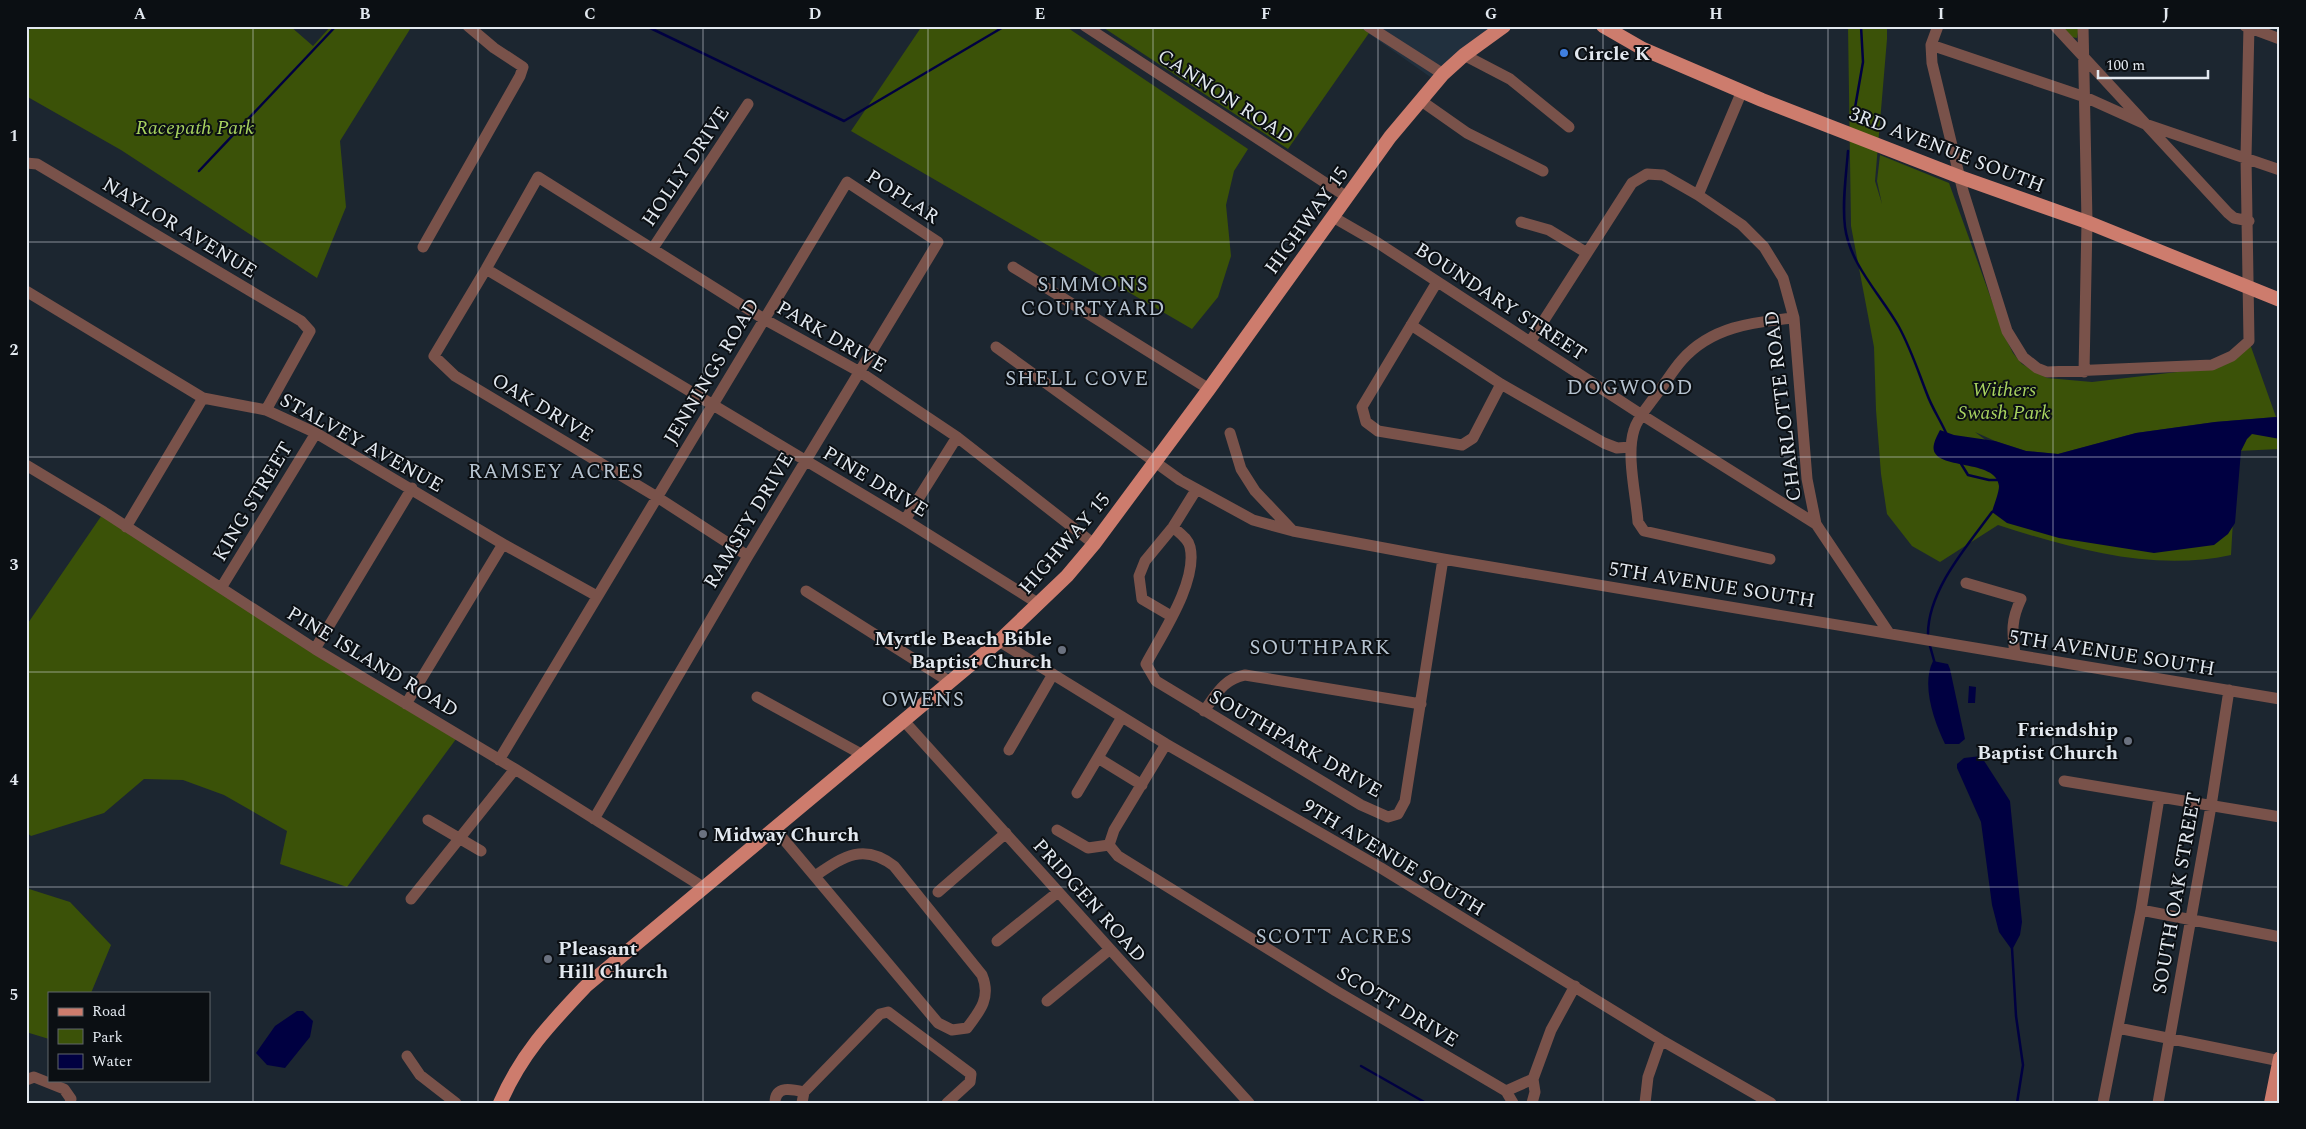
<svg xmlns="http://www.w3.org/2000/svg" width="2306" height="1129" viewBox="0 0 2306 1129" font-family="Spectral,serif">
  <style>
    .built { fill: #21303e }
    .green { fill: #3b5208 }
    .water { fill: #000041 }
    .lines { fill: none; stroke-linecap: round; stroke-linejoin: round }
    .stream { stroke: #000041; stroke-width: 2.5 }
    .minor { stroke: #79524a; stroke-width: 11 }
    .major { stroke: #cd7c6d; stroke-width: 14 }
    .grid { fill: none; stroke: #e2e8ef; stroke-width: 1; stroke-opacity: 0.55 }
    .shop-dot { fill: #3f7fe0; stroke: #0b0f13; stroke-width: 2 }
    .worship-dot { fill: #6b7280; stroke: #0b0f13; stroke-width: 2 }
    .labels { text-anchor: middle; stroke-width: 4; stroke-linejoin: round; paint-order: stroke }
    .poi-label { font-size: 20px; font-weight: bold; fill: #e2e8ef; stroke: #0b0f13; text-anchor: start }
    .street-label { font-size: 20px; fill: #e2e8ef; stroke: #0b0f13 }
    .park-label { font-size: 20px; font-style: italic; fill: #a8d360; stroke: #0b0f13 }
    .neighbourhood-label { font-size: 21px; letter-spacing: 1px; fill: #b6c3d0; stroke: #0b0f13 }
    .neatline { fill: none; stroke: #e2e8ef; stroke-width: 2 }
    .grid-label { font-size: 16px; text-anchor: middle; font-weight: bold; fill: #e2e8ef }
  </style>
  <rect width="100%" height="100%" fill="#1c2630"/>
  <path class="built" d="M 1358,26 L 1508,26 L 1436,81 Z"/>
  <path class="green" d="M 33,26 L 290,26 L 313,46 L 331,26 L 412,26 L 340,141 L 346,207 L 317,278 L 121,150 L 26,96 L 26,34 Z
    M 922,26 L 1065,26 L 1248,149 L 1234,171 L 1226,205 L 1231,256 L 1218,297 L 1192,329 L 851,131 Z
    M 1101,26 L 1358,26 L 1369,33 L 1288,149 Z
    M 1848,26 L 1887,26 L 1887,39 L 1875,181 L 1882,204 L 1877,181 L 1880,155 L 1949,183 L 2005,337 L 2013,353 L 2022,364 L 2047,378 L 2092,382 L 2211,368 L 2250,344 L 2276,417 L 2215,422 L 2136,433 L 2058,454 L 2026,451 L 1995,441 L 1975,432 L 2000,451 L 2078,456 L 2280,427 L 2280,449 L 2237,451 L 2231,555 C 2153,572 2073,549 1998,525 L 1940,562 L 1912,546 L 1887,514 L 1881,474 L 1876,410 L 1874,347 L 1851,226 Z
    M 2061,26 L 2079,26 L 2077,38 L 2071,37 Z
    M 104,512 L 459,735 L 347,887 L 280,864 L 287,831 L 224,795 L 183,780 L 144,779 L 104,813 L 31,836 L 26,832 L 26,626 Z
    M 26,888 L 70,902 L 111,945 L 91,993 L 49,993 L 49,1039 L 26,1032 Z"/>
  <path class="water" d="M 2276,417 L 2280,419 L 2280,439 L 2252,434 L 2247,439 L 2241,451 L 2235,523 L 2228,534 L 2214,545 L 2154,553 L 2059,538 L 2007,523 L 1992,512 C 1994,504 1999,493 1999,486 C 1997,457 1927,472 1934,444 C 1935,439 1938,434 1940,430 L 1954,435 L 1995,441 L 2026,451 L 2058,454 L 2136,433 L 2215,422 Z
    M 1933,661 L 1948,664 L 1950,669 L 1965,739 L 1959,744 L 1945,744 C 1934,721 1921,685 1933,661 Z
    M 1969,686 L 1976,687 L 1975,703 L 1968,703 Z
    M 1981,756 L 2010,801 L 2022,922 L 2020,935 L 2012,950 L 1999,932 L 1992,905 L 1981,822 L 1957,768 L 1957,764 L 1964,758 Z
    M 297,1011 L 303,1011 L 313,1021 L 310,1037 L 285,1068 L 267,1065 L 256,1053 L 275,1026 Z"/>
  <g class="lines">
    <path class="stream" d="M 646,26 L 844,121 L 1005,26
      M 1853,119 L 1863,62 L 1861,26
      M 1848,151 C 1846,176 1842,203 1845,227 C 1850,265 1881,295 1899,327 C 1911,349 1918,371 1927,394 C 1932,408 1941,421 1947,435
      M 199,171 L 336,26
      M 1960,462 L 1968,475 L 1989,480 L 1999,480
      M 1928,634 C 1928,590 1967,546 1992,512 L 1995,511
      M 1930,646 L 1935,664
      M 2012,948 L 2016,1016 L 2023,1065 L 2017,1103
      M 1361,1066 L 1426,1103"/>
    <path class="minor" d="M 1085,26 L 1347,197
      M 1368,26 L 1443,74
      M 1938,26 L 1931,45 L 1932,63 L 1963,191 L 2007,331 L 2023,357 L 2037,368 L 2047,372 L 2212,365 L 2232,356 L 2249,341 L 2246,157 L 2249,26
      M 2055,26 L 2228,213 L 2234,218 L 2249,221
      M 2083,26 L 2087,222 L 2084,372
      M 2245,26 L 2280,39
      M 1931,45 L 2085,97 L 2145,124 L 2280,170
      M 1464,55 L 1510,79 L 1569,127
      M 1420,100 L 1467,133 L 1543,171
      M 26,163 L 37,164 L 301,321 L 310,331 L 266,410
      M 1698,195 L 1742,91
      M 1333,217 L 1378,243 L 1642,415 L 1816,524 L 1889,633
      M 1521,222 L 1549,230 L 1587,253
      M 423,247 L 520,76 L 523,67 L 494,48 L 468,26
      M 653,248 L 748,104
      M 1013,267 L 1209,389
      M 486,269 L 905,520 L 1039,604
      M 1437,282 L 1362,407 L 1366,422 L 1378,431 L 1462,445 L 1473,438 L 1501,384
      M 26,291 L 203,398 L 266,410 L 316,433 L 503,544 L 597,596
      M 1411,325 L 1501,384 L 1604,443 L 1617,448 L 1631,447
      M 1530,342 L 1632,183 L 1647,174 L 1663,175 L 1698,195 L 1742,225 L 1764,247 L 1783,278 L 1794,318 L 1807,479 L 1816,524
      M 996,347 L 1180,480 L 1253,520 L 1293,531 L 1443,559 L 2280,699
      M 1230,433 L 1241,469 L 1255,491 L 1292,530
      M 26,465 L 104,512 L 315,649 L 515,769 L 703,887
      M 905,520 L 957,437
      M 126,527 L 203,398
      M 1173,527 C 1179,533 1188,538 1190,547 C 1198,581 1162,634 1146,664 L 1156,681 L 1361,805 L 1388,817 L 1398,814 L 1405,801 L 1443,559
      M 748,556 L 657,497 L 455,376 L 434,356 L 486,269 L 538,177 L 764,319 L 860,372 L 957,437 L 1094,544
      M 1770,559 L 1644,531 L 1638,522 C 1636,495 1626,455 1634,430 C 1638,416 1651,403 1659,391 C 1667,381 1673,370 1682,360 C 1711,327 1752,322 1794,318
      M 1966,583 L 2021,599 C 2011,620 2012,631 2015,654
      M 221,588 L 316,433
      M 806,591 L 950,682
      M 1171,616 L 1142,599 L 1139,576 L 1145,561 L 1173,527 L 1196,490
      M 999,641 L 1166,744 L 1381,868 L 1661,1040 L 1771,1103
      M 315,649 L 412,488
      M 757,697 L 863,755
      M 406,704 L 503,544
      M 1204,711 C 1216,695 1223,679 1245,675 L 1421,704
      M 904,721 L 1249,1103
      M 1166,744 L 1114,830 L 1109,845 L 1118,856 L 1336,991 L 1506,1091 L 1533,1079 L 1551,1030 L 1575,986
      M 1009,750 L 1053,674
      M 1098,758 L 1142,785
      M 499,760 L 847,182 L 938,242 L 748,556 L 594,819
      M 2064,781 L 2280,817
      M 1077,793 L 1122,717
      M 428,820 L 481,851
      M 775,829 L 938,1023 L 952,1030 L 967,1028 C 981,1010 991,997 982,975 L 894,866 C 863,842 843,857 815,876
      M 1057,830 L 1088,848 L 1109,845
      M 938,892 L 1006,833
      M 411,899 L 515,769
      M 2141,910 L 2280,937
      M 997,941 L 1058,892
      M 1047,1001 L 1109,950
      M 2118,1028 L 2280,1061
      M 407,1056 L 420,1075 L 456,1103
      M 26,1080 L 34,1077 L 64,1089 L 71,1099 L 70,1103
      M 1506,1091 L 1513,1103
      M 775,1103 C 775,1085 792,1089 804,1092
      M 802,1103 L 804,1092 L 880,1014 L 888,1012 L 971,1074 L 970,1082 L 947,1103
      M 1532,1103 L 1535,1092 L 1533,1079
      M 1645,1103 L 1648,1077 L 1661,1040
      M 2103,1103 L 2141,910 L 2159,798
      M 2158,1103 L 2211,806 L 2229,690"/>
    <path class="major" d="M 1603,26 L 1643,49 L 1762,100 L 1960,177 L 2087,222 L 2280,300
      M 500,1103 C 522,1053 549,1025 586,986 L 999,641 L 1067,576 L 1094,544 L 1209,389 L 1390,137 L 1443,74 L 1464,55 L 1504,26
      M 2271,1103 L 2280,1058"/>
  </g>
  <path class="grid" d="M 253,26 L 253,1103M 478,26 L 478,1103M 703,26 L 703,1103M 928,26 L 928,1103M 1153,26 L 1153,1103M 1378,26 L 1378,1103M 1603,26 L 1603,1103M 1828,26 L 1828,1103M 2053,26 L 2053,1103M 26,242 L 2280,242M 26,457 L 2280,457M 26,672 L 2280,672M 26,887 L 2280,887"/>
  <circle class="shop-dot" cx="1564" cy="53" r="5"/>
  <g class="worship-dot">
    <circle cx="1062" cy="650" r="5"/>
    <circle cx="2128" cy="741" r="5"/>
    <circle cx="703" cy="834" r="5"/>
    <circle cx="548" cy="959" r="5"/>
  </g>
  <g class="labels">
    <g class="poi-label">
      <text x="1574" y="60">Circle K</text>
      <text x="1052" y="645" text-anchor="end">Myrtle Beach Bible<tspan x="1052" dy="23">Baptist Church</tspan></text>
      <text x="2118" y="736" text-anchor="end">Friendship<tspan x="2118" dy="23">Baptist Church</tspan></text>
      <text x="713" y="841">Midway Church</text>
      <text x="558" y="955">Pleasant<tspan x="558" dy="23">Hill Church</tspan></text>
    </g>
    <g class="street-label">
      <text transform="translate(1226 96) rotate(33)" y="7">CANNON ROAD</text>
      <text transform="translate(1947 149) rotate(21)" y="7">3RD AVENUE SOUTH</text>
      <text transform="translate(685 166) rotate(-56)" y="7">HOLLY DRIVE</text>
      <text transform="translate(903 196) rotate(33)" y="7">POPLAR</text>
      <text transform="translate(1306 220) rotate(-54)" y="7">HIGHWAY 15</text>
      <text transform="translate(180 227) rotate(31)" y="7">NAYLOR AVENUE</text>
      <text transform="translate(1501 301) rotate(33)" y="7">BOUNDARY STREET</text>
      <text transform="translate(832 336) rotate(30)" y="7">PARK DRIVE</text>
      <text transform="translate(711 371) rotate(-59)" y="7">JENNINGS ROAD</text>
      <text transform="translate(1782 406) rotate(-97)" y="7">CHARLOTTE ROAD</text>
      <text transform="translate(543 407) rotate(31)" y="7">OAK DRIVE</text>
      <text transform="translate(362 442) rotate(29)" y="7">STALVEY AVENUE</text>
      <text transform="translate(876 481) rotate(31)" y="7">PINE DRIVE</text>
      <text transform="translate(252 501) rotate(-59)" y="7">KING STREET</text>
      <text transform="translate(748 520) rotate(-59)" y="7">RAMSEY DRIVE</text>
      <text transform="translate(1064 543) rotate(-49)" y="7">HIGHWAY 15</text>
      <text transform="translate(1712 584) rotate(9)" y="7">5TH AVENUE SOUTH</text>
      <text transform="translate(2112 652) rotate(9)" y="7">5TH AVENUE SOUTH</text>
      <text transform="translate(373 661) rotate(31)" y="7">PINE ISLAND ROAD</text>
      <text transform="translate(1296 743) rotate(30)" y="7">SOUTHPARK DRIVE</text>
      <text transform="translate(1394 857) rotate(31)" y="7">9TH AVENUE SOUTH</text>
      <text transform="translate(2176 893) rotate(-80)" y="7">SOUTH OAK STREET</text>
      <text transform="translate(1090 900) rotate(48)" y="7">PRIDGEN ROAD</text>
      <text transform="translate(1398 1006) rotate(31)" y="7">SCOTT DRIVE</text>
    </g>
    <g class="park-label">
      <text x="195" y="134">Racepath Park</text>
      <text x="2004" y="396">Withers<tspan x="2004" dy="23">Swash Park</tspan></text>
    </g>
    <g class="neighbourhood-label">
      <text x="1093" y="291">SIMMONS<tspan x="1093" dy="24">COURTYARD</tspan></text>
      <text x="1077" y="385">SHELL COVE</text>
      <text x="1630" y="394">DOGWOOD</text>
      <text x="556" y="478">RAMSEY ACRES</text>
      <text x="1320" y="654">SOUTHPARK</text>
      <text x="923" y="706">OWENS</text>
      <text x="1334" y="943">SCOTT ACRES</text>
    </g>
  </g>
  <rect width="2306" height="1129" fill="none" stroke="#0b0f13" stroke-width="55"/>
  <rect x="48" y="992" width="162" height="90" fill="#0b0f13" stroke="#61666b"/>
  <rect x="58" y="1008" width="25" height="8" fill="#cd7c6d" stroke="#61666b"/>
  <text x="92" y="1016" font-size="15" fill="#e2e8ef">Road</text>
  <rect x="58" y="1029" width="25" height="15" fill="#3b5208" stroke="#61666b"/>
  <text x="92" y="1042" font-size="15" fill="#e2e8ef">Park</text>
  <rect x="58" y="1054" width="25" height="15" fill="#000041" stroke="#61666b"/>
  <text x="92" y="1066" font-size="15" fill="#e2e8ef">Water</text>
  <path d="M2098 70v8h110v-8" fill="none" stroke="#e2e8ef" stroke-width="2.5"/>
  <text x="2106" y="70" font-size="15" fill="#e2e8ef" stroke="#0b0f13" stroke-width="4" paint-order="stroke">100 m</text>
  <rect x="28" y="28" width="2250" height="1074" class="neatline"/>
  <g class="grid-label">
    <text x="140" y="19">A</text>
    <text x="365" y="19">B</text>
    <text x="590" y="19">C</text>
    <text x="815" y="19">D</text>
    <text x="1040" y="19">E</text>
    <text x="1266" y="19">F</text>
    <text x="1491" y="19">G</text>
    <text x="1716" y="19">H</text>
    <text x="1941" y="19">I</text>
    <text x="2166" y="19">J</text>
    <text x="14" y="141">1</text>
    <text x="14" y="355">2</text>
    <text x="14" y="570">3</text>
    <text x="14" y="785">4</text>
    <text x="14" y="1000">5</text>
  </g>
</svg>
